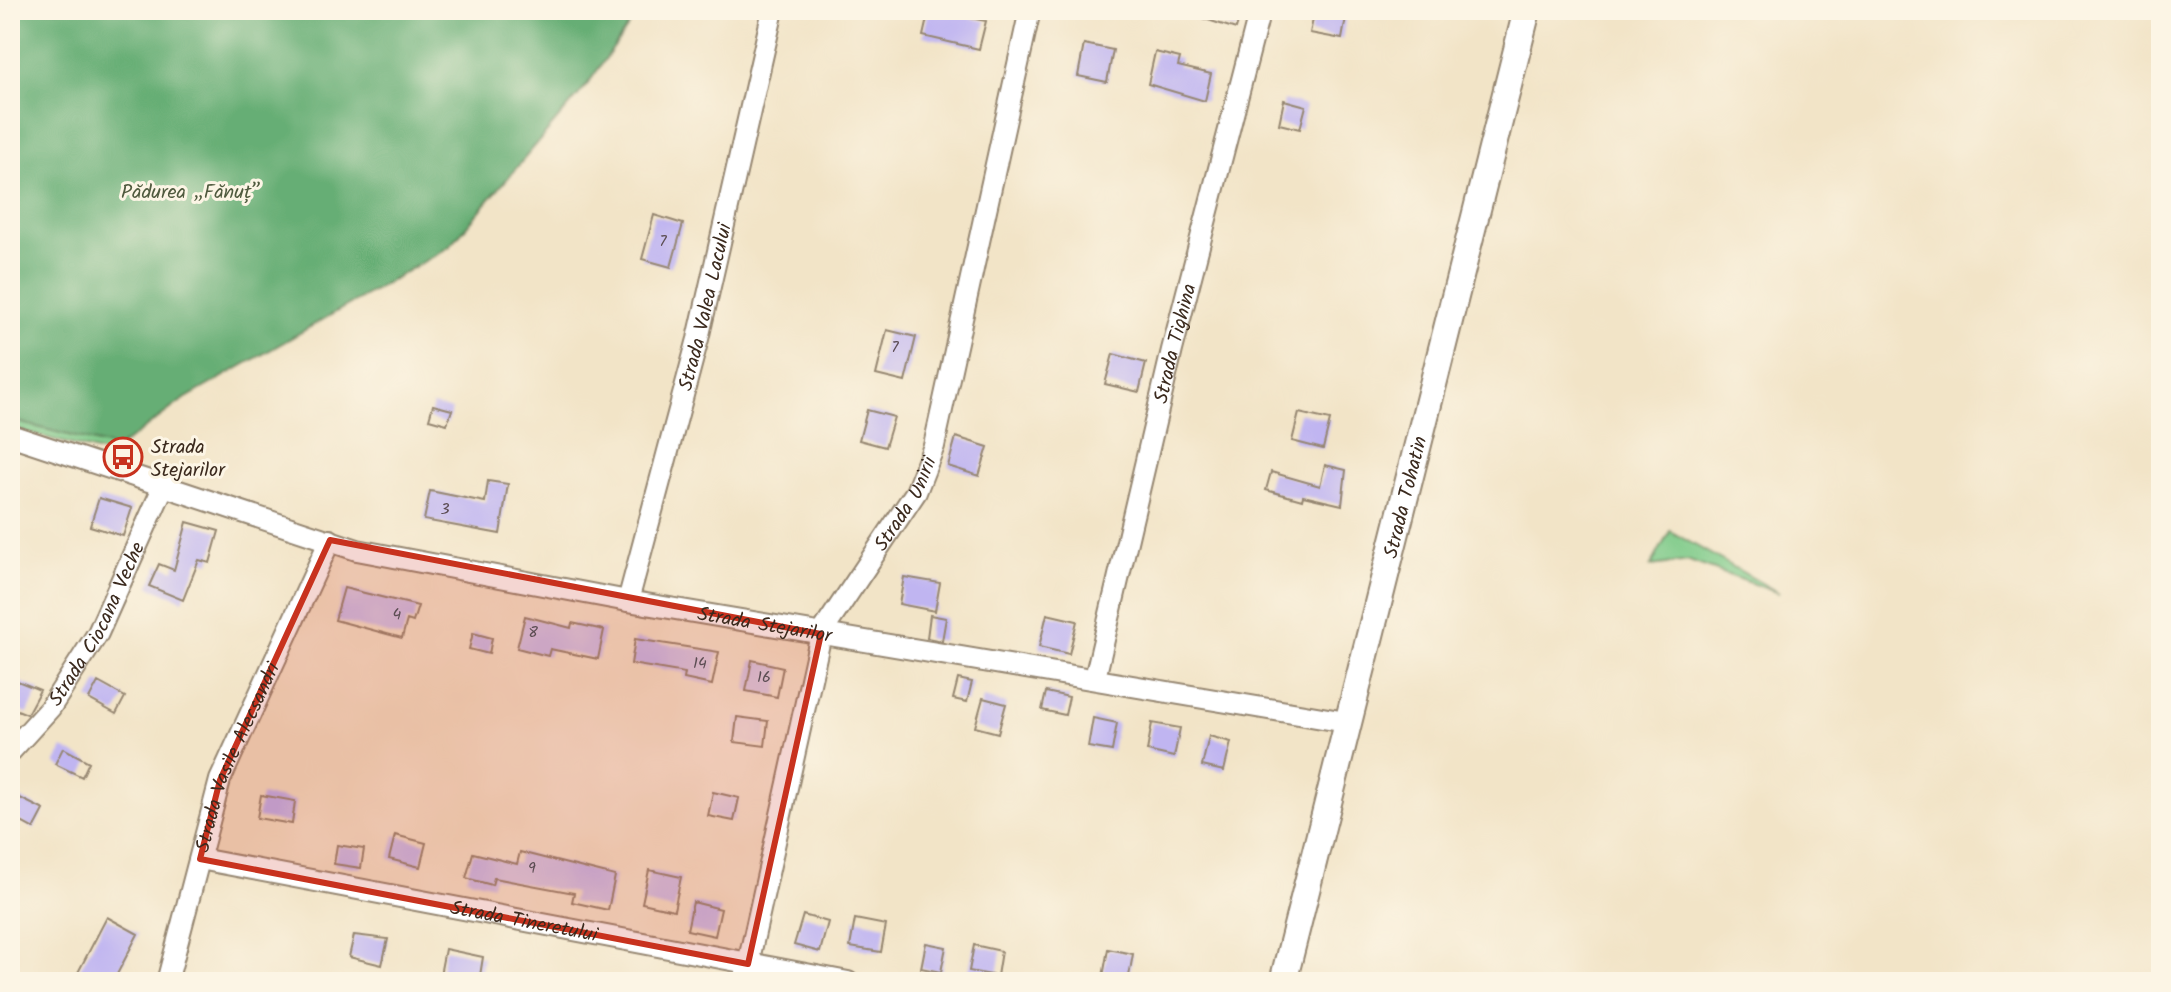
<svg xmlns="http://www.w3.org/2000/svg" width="2171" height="992" viewBox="0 0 2171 992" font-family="Kalam,sans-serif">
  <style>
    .green { fill: #7eca89; stroke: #5c7a54; stroke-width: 2 }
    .forest { fill: #66ae75; stroke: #506c4a; stroke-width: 2 }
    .building { fill: #c0b5f1 }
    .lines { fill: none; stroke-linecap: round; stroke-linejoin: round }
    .minor-casing { stroke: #968772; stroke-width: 24 }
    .tertiary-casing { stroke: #968772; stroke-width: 30 }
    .minor { stroke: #fff; stroke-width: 20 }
    .tertiary { stroke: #fff; stroke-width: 26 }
    .marked { fill: #c8321e; fill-opacity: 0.2; stroke: #c8321e; stroke-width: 6; stroke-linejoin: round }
    .labels { text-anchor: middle; stroke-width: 6; stroke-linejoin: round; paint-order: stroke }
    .number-label { font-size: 16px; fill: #5c4d53 }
    .park-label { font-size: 20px; fill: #4f5a3e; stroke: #fcf5e5 }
    .street-label { font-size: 20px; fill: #3b2a1e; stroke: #fcf5e5 }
    .poi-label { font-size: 20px; fill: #3b2a1e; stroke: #fcf5e5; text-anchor: start }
  </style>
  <rect width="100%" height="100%" fill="#fcf5e5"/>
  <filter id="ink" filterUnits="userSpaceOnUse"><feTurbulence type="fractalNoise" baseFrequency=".0125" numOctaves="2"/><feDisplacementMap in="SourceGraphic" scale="16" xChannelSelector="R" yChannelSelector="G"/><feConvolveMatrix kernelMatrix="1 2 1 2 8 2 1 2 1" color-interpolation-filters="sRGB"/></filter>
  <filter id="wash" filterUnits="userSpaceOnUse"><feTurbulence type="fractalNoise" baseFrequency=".006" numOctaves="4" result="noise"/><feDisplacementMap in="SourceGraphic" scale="32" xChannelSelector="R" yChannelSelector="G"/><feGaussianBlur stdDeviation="1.8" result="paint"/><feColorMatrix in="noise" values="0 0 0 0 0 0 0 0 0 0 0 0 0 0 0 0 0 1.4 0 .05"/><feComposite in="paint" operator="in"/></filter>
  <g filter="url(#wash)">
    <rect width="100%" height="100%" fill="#f2e4c7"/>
    <path class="green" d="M 10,420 L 118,448 L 115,456 L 10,428 Z
      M 1670,531 L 1779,593 L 1689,561 L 1651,566 Z"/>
    <path class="forest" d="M 10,10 L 640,10 L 587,85 L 449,247 L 183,400 L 118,448 L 10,420 Z"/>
    <g id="blocks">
      <path class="building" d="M 929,10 L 986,21 L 979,49 L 923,36 Z
        M 1186,10 L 1242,10 L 1236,29 L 1186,13 Z
        M 1315,10 L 1347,12 L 1342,39 L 1310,33 Z
        M 1084,44 L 1113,50 L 1107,82 L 1078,76 Z
        M 1155,52 L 1180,58 L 1178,66 L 1211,74 L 1205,101 L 1148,84 Z
        M 1284,100 L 1306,106 L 1300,129 L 1279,124 Z
        M 654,215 L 683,224 L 671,267 L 642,259 Z
        M 887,330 L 916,337 L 905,382 L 876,375 Z
        M 1113,354 L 1146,363 L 1139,392 L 1105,384 Z
        M 433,405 L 452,410 L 447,424 L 429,419 Z
        M 867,410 L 894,417 L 885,447 L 859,440 Z
        M 1299,413 L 1330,420 L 1323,449 L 1292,441 Z
        M 956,437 L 988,447 L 979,476 L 948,466 Z
        M 1325,465 L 1346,470 L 1342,505 L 1303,496 L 1302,500 L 1266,490 L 1271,472 L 1320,486 Z
        M 488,481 L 508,484 L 500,534 L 424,520 L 430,491 L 485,502 Z
        M 99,498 L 132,508 L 123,536 L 90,526 Z
        M 187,522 L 219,531 L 210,563 L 199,560 L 183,600 L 149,586 L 159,564 L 174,570 Z
        M 904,577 L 940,583 L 935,611 L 899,604 Z
        M 344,588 L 418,606 L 413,622 L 407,620 L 402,638 L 335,620 Z
        M 1047,614 L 1077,621 L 1069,654 L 1039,647 Z
        M 930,615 L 946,618 L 942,641 L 927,638 Z
        M 525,616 L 571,628 L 572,623 L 604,630 L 598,659 L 550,649 L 548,656 L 517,648 Z
        M 473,633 L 492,638 L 489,654 L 469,649 Z
        M 635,639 L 719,652 L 712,685 L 684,679 L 685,673 L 631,664 Z
        M 752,660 L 783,667 L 777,697 L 746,691 Z
        M 10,678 L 40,690 L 27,714 L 10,707 Z
        M 958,679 L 972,682 L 967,702 L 953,699 Z
        M 98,682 L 125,697 L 116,714 L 89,699 Z
        M 1046,692 L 1069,697 L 1065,715 L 1042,710 Z
        M 983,698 L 1006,704 L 998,733 L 975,727 Z
        M 737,717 L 768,721 L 765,746 L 734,742 Z
        M 1093,718 L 1117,723 L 1112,751 L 1088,747 Z
        M 1152,723 L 1180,728 L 1174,757 L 1147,751 Z
        M 1209,736 L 1231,742 L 1224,771 L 1202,766 Z
        M 63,748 L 89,762 L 82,777 L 55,764 Z
        M 713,792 L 739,798 L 734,821 L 708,816 Z
        M 10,793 L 44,810 L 34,829 L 10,816 Z
        M 261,795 L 295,801 L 292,824 L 257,818 Z
        M 395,835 L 426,843 L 420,867 L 389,859 Z
        M 337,845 L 364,849 L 361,868 L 334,864 Z
        M 520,852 L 615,876 L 608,910 L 572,902 L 574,893 L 494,878 L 492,885 L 466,878 L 473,853 L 517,864 Z
        M 649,870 L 681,877 L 674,910 L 642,903 Z
        M 693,902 L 721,909 L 715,936 L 687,930 Z
        M 803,915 L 828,922 L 820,952 L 794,945 Z
        M 107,917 L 138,934 L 113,982 L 73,982 Z
        M 855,919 L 886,925 L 881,952 L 850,947 Z
        M 354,935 L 388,939 L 382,965 L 349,957 Z
        M 926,943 L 946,947 L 941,972 L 921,968 Z
        M 974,945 L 1001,951 L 997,976 L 969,971 Z
        M 445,949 L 483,957 L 479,982 L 440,975 Z
        M 1108,949 L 1133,954 L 1128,982 L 1102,982 Z"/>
    </g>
  </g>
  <g filter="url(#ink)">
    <use href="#blocks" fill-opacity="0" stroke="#968772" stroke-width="2"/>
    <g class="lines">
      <g class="minor-casing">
        <g id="minor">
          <path id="s1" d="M 10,435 L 357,550 L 628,601 L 1346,722"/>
          <path id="s2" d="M 628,601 L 698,339 L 773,10"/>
          <path id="s3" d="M 1095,678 L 1172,350 L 1260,10"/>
          <path id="s4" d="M 10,752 L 50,708 L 98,633 L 165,483"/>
          <path id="s5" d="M 200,859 L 848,982"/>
          <path id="s6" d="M 167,982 L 220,780 L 330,540"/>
          <path id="s7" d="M 744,982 L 821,634 L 916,492 L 934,446 L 1030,10"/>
        </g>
      </g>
      <g class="tertiary-casing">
        <g id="tertiary">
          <path id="s8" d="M 1283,982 L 1527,10"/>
        </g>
      </g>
      <use href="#minor" class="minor"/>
      <use href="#tertiary" class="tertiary"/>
    </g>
  </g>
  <path class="marked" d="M 330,540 L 821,634 L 748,964 L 200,859 L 220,780 Z"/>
  <defs>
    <g id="bus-ring" transform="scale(2)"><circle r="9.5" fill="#fcf5e5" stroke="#c8321e" stroke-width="1.5"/><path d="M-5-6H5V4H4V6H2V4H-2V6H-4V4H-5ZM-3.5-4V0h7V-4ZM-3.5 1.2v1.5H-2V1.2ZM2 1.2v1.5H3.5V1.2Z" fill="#c8321e"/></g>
  </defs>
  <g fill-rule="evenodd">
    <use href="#bus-ring" x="123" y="457"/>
  </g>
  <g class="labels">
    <g class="number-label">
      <text x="663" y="246">7</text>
      <text x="895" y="352">7</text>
      <text x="445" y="514">3</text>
      <text x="397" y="619">4</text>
      <text x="533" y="637">8</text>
      <text x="700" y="668">14</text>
      <text x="764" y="682">16</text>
      <text x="532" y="873">9</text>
    </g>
    <g class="park-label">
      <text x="191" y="198">Pădurea „Fănuț”</text>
    </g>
    <g class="street-label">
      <text dy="7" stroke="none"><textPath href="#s2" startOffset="304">Strada Valea Lacului</textPath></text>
      <text dy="7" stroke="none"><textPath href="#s3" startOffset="344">Strada Tighina</textPath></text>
      <text dy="7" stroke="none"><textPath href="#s8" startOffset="500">Strada Tohatin</textPath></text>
      <text dy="7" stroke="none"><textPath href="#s7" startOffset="512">Strada Unirii</textPath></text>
      <text dy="7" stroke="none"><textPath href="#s4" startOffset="156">Strada Ciocana Veche</textPath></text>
      <text dy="7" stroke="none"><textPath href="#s1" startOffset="780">Strada Stejarilor</textPath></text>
      <text dy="7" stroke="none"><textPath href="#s6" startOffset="236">Strada Vasile Alecsandri</textPath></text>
      <text dy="7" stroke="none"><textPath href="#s5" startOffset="330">Strada Tineretului</textPath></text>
    </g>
    <g class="poi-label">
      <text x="151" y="453">Strada<tspan x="151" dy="23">Stejarilor</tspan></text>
    </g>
  </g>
  <rect width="2171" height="992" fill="none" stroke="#fcf5e5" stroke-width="40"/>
</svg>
